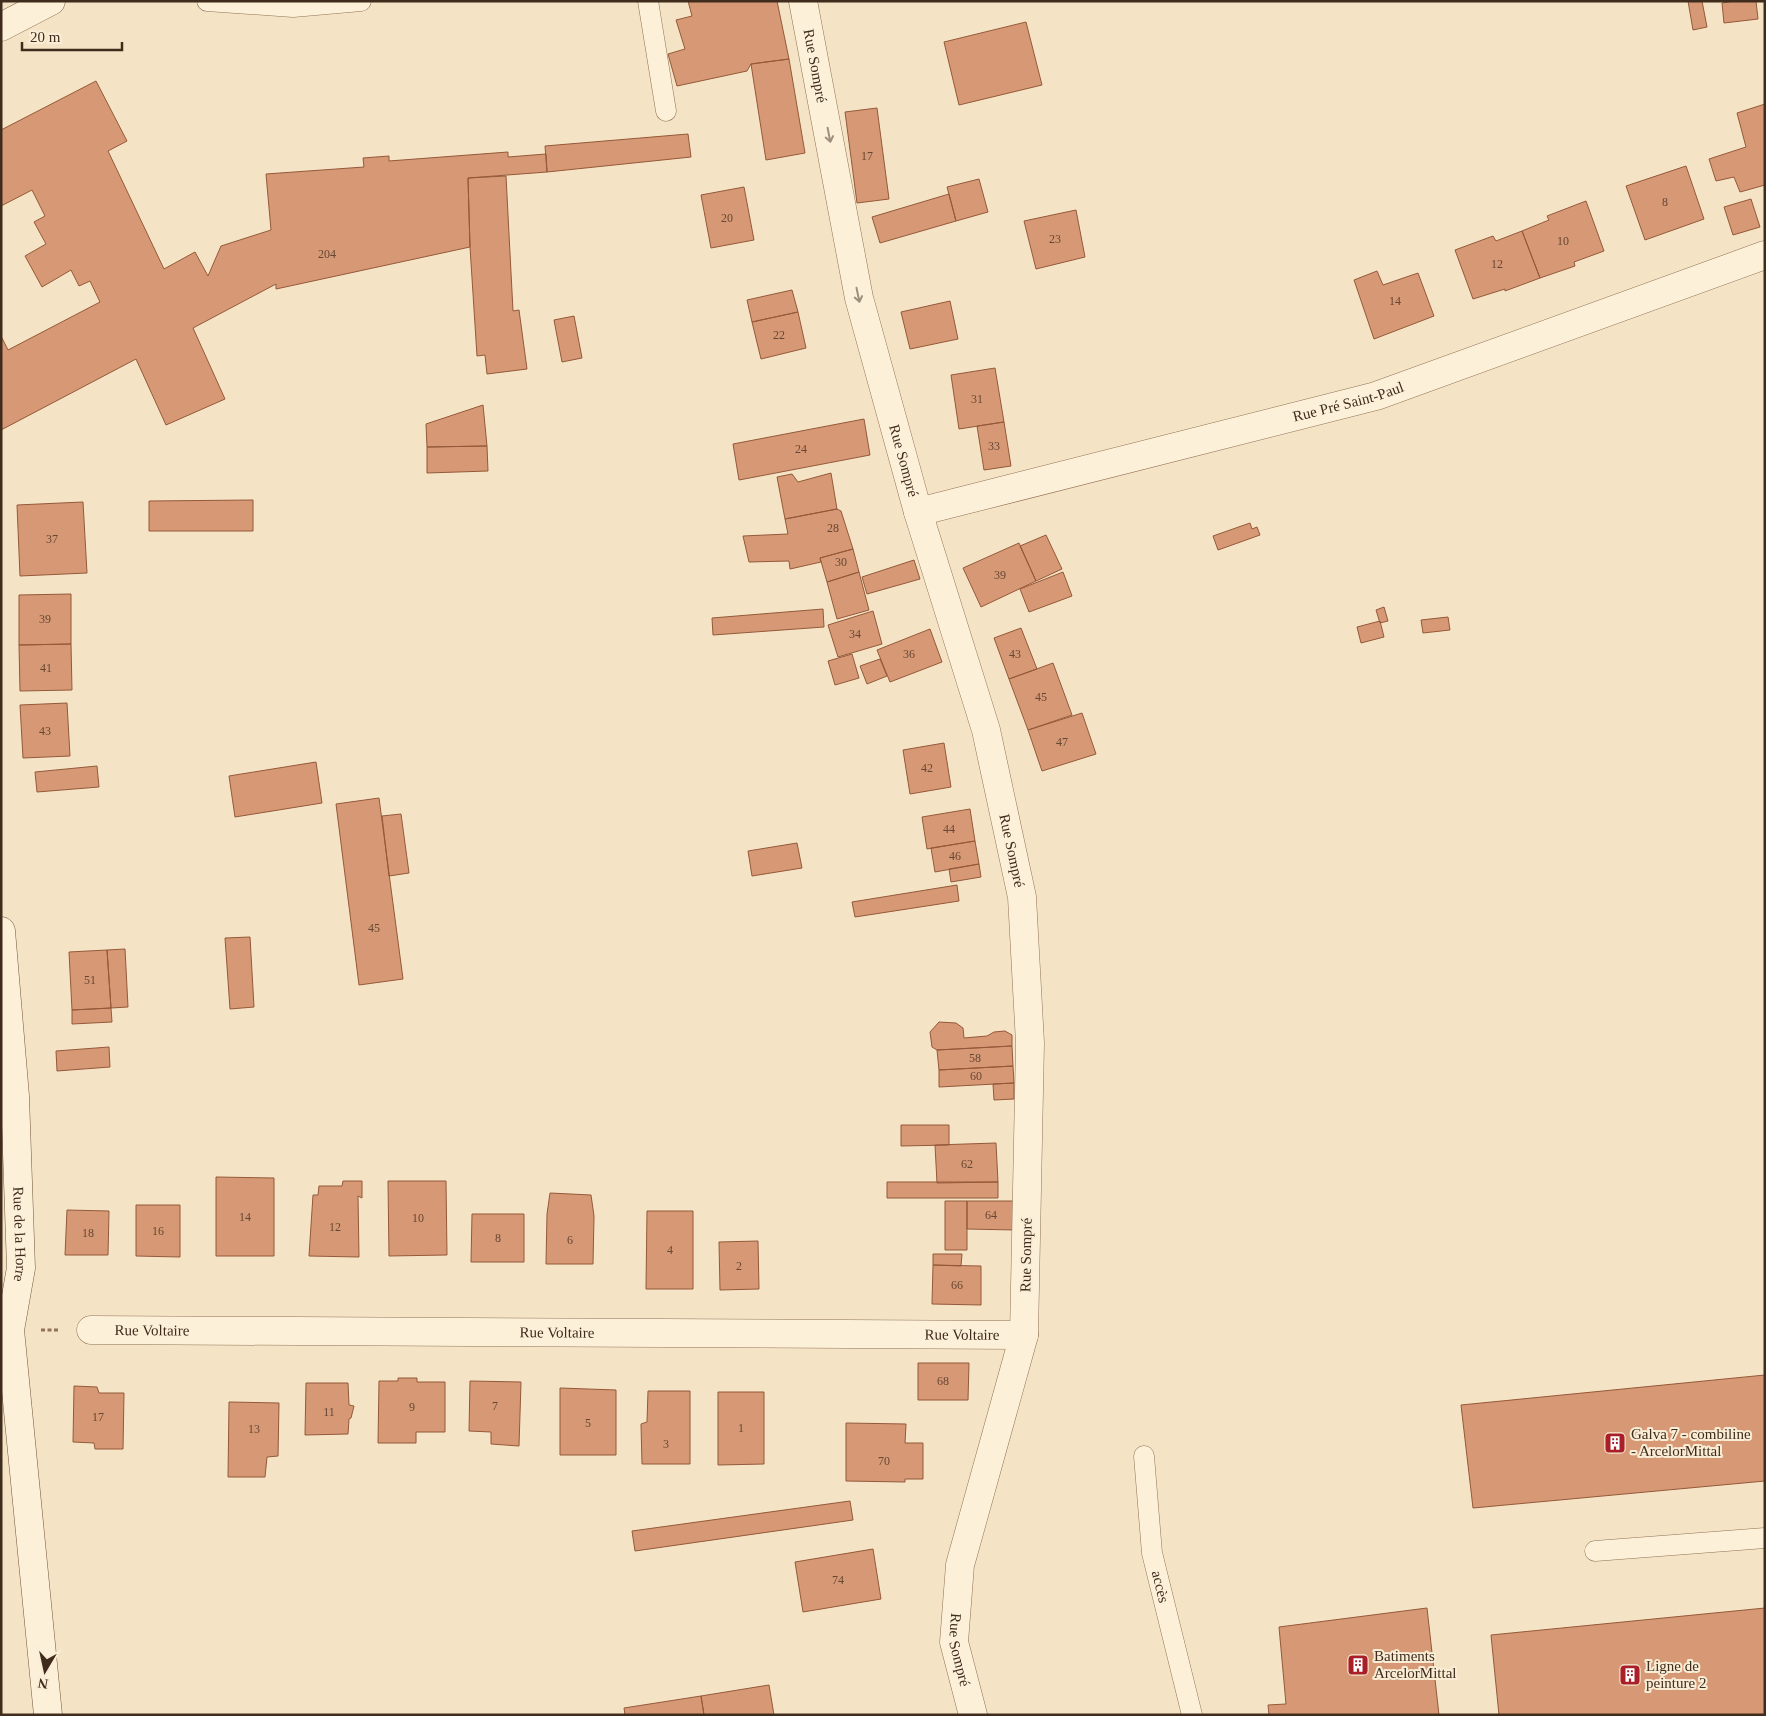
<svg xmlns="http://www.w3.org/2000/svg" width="1766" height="1716" viewBox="0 0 1766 1716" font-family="Georgia,serif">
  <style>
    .building { fill: #d79975; stroke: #94593a }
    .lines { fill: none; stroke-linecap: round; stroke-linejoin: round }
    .lane-casing { stroke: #917357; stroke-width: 21 }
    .street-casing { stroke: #917357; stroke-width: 29 }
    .secondary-casing { stroke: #73543a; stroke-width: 29 }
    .path { stroke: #917357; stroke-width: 3; stroke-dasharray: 4 2.5; stroke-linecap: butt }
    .lane { stroke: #fdf0d9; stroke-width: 20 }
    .street { stroke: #fdf0d9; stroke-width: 28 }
    .secondary { stroke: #fdf0d9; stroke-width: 28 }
    .oneway { stroke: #9e8e7b }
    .labels { text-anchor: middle; stroke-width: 4; stroke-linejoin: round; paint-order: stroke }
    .number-label { font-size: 12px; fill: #664733 }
    .street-label { font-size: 15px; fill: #402c1d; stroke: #faedd5 }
    .poi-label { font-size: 15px; fill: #402c1d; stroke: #faedd5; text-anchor: start }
  </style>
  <rect width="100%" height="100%" fill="#f4e3c4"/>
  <path class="building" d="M 688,1 L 777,1 L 789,59 L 751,64 L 747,71 L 677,86 L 668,54 L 685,49 L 676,20 L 692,16 Z
    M 1688,1 L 1702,1 L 1707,27 L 1693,30 Z
    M 1734,1 L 1756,1 L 1758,19 L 1724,23 L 1722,3 Z
    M 1026,22 L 1042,85 L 959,105 L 944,42 Z
    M 789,59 L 805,153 L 766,160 L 751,64 Z
    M 96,81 L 127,141 L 108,151 L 164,269 L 195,252 L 208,276 L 221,246 L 271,230 L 266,174 L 364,167 L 363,158 L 389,156 L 389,161 L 508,152 L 508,157 L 546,154 L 547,172 L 468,178 L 470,247 L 276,289 L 276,284 L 193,328 L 225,399 L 166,425 L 136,359 L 1,430 L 1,336 L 8,350 L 100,302 L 90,281 L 79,286 L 71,270 L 42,287 L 25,256 L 46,244 L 34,222 L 45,216 L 32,190 L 1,206 L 1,130 Z
    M 1765,104 L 1765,185 L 1740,192 L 1734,177 L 1716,181 L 1709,159 L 1746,147 L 1737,113 Z
    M 877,108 L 889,199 L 857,203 L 845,112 Z
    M 688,134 L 691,157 L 547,172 L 545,146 Z
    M 1686,166 L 1704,219 L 1645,240 L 1626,186 Z
    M 506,176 L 513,311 L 519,310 L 527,369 L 487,374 L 485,355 L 477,356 L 470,247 L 468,178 Z
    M 979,179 L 988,212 L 956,221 L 947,187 Z
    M 744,187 L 754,240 L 711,248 L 701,195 Z
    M 949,194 L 956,221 L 880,243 L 872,217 Z
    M 1751,199 L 1760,227 L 1733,235 L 1724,207 Z
    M 1586,201 L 1604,251 L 1574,262 L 1575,266 L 1540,278 L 1522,231 L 1549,220 L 1547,216 Z
    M 1076,210 L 1085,257 L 1036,269 L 1024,221 Z
    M 1522,231 L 1540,278 L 1505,291 L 1505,289 L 1473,299 L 1455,250 L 1493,236 L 1496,241 Z
    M 1377,271 L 1383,285 L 1418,273 L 1434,316 L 1374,339 L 1354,280 Z
    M 792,290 L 798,312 L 752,322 L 747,300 Z
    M 950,301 L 958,339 L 910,349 L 901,312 Z
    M 798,312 L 806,348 L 761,359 L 752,322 Z
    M 574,316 L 582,358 L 562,362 L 554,320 Z
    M 995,368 L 1004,422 L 959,429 L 951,375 Z
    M 483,405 L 487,446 L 427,447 L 426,424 Z
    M 864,419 L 870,455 L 739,480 L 733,444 Z
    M 1004,422 L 1011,466 L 984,470 L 977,426 Z
    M 487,446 L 488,471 L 427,473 L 427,447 Z
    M 831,473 L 837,509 L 785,519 L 777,477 L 792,474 L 798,482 Z
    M 253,500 L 253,531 L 149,531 L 149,501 Z
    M 83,502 L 87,573 L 20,576 L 17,505 Z
    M 837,509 L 841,511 L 853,549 L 820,558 L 821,562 L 790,569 L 789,561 L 749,562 L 743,536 L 788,534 L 785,519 Z
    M 1250,523 L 1252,529 L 1257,527 L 1260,535 L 1218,550 L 1213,536 Z
    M 1046,535 L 1062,569 L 1036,581 L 1020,546 Z
    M 1019,543 L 1036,581 L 981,607 L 963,568 Z
    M 853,549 L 859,572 L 827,582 L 820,558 Z
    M 914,560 L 920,579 L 867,594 L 862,577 Z
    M 859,572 L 869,610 L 837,619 L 827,582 Z
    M 1063,572 L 1072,596 L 1029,612 L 1020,589 Z
    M 71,594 L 71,644 L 19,645 L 19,595 Z
    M 1384,607 L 1388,621 L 1380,623 L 1376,610 Z
    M 823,609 L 824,627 L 713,635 L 712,618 Z
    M 873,611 L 882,644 L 838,657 L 828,625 Z
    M 1448,617 L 1450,630 L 1423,633 L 1421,620 Z
    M 1380,621 L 1384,637 L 1361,643 L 1357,627 Z
    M 1021,628 L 1037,669 L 1009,679 L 994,638 Z
    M 930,629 L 942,662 L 890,682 L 877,650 Z
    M 71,644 L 72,690 L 20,691 L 19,645 Z
    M 852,654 L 859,678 L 835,685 L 828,661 Z
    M 880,659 L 887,676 L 867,684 L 860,666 Z
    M 1053,663 L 1072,715 L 1028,730 L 1009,679 Z
    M 67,703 L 70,756 L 23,758 L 20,705 Z
    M 1082,713 L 1096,754 L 1042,771 L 1028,730 Z
    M 944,743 L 951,787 L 910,794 L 903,750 Z
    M 316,762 L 322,803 L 235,817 L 229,776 Z
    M 97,766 L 99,787 L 37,792 L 35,772 Z
    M 379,798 L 403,979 L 359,985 L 336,804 Z
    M 970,809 L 975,841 L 927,849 L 922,817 Z
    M 401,814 L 409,873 L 389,876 L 382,816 Z
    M 975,841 L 979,864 L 935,872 L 931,848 Z
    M 797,843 L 802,868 L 752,876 L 748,851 Z
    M 979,864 L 981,877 L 951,882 L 949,869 Z
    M 957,885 L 959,901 L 855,917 L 852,902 Z
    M 250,937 L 254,1007 L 230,1009 L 225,938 Z
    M 125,949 L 128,1007 L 111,1008 L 107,950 Z
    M 107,950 L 111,1008 L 72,1010 L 69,952 Z
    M 111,1008 L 112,1022 L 72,1024 L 72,1010 Z
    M 939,1022 L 956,1023 L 963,1028 L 964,1038 L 987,1036 L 994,1032 L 1005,1031 L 1012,1035 L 1012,1046 L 937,1050 L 932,1047 L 930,1032 Z
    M 1012,1046 L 1013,1066 L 939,1070 L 937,1050 Z
    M 109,1047 L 110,1067 L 57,1071 L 56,1051 Z
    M 1013,1066 L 1014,1083 L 939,1087 L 939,1070 Z
    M 1014,1083 L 1014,1099 L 994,1100 L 993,1084 Z
    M 901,1125 L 949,1125 L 949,1145 L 901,1146 Z
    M 996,1143 L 998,1182 L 937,1183 L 935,1145 Z
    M 216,1177 L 274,1178 L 274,1256 L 216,1256 Z
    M 343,1181 L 362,1181 L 362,1198 L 358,1196 L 359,1257 L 309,1256 L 313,1195 L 318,1195 L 319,1186 L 342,1186 Z
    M 388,1181 L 446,1181 L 447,1255 L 389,1256 Z
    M 887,1182 L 998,1182 L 998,1198 L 887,1198 Z
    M 550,1193 L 591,1195 L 594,1216 L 593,1264 L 546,1264 L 547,1214 Z
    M 945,1201 L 967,1201 L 967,1250 L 945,1250 Z
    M 967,1201 L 1015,1201 L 1015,1230 L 967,1229 Z
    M 136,1205 L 180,1205 L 180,1257 L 136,1256 Z
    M 67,1210 L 109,1211 L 108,1255 L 65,1255 Z
    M 647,1211 L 693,1211 L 693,1289 L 646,1289 Z
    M 472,1214 L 524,1214 L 524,1262 L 471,1262 Z
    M 758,1241 L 759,1289 L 720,1290 L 719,1242 Z
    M 933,1254 L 962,1254 L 961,1266 L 933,1265 Z
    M 933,1265 L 981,1266 L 981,1305 L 932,1304 Z
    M 918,1363 L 969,1363 L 968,1400 L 918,1400 Z
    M 1765,1375 L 1765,1481 L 1473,1508 L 1461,1405 Z
    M 398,1378 L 417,1378 L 417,1382 L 445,1382 L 445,1432 L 416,1432 L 416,1443 L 378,1443 L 379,1381 L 398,1381 Z
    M 470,1381 L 521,1382 L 519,1446 L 491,1444 L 491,1432 L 469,1431 Z
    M 306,1383 L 348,1383 L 349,1405 L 354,1406 L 351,1418 L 349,1419 L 348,1434 L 305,1435 Z
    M 74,1386 L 97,1387 L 99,1393 L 124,1393 L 123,1449 L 95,1449 L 94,1443 L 73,1442 Z
    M 560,1388 L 616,1390 L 616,1455 L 560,1455 Z
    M 648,1391 L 690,1391 L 690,1464 L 642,1464 L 641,1424 L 647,1422 Z
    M 718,1392 L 764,1392 L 764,1464 L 718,1465 Z
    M 229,1402 L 279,1403 L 278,1456 L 267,1457 L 265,1477 L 228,1477 Z
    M 846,1423 L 906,1424 L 905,1443 L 923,1443 L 923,1479 L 905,1479 L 905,1482 L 846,1481 Z
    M 850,1501 L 853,1520 L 635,1551 L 632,1531 Z
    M 873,1549 L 881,1599 L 803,1612 L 795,1562 Z
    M 1427,1608 L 1439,1715 L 1269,1715 L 1268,1705 L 1286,1704 L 1279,1627 Z
    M 1765,1608 L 1765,1715 L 1499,1715 L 1491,1635 Z
    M 769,1685 L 774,1715 L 704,1715 L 701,1696 Z
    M 701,1696 L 704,1715 L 625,1715 L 624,1708 Z"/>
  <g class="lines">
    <g class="lane-casing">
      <g id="lane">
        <path d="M 207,1 L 293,7 L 361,1"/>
        <path d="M 648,1 L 666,111"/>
        <path id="s1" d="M 1144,1456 L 1152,1553 L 1192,1715"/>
        <path d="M 1595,1551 L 1765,1538"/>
      </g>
    </g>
    <g class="street-casing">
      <g id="street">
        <path id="s2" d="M 803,1 L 859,298 L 918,512 L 986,730 L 1022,897 L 1030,1043 L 1024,1335 L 960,1565 L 954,1642 L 973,1715"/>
        <path id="s3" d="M 918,512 L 1376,396 L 1765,255"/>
        <path id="s4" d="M 91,1330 L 1024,1335"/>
      </g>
    </g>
    <g class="secondary-casing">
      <g id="secondary">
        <path d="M 1,27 L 51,1"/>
        <path id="s5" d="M 1,931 L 15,1096 L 21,1268 L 10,1330 L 48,1715"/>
      </g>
    </g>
    <path class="path" d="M 41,1330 L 60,1330"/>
    <use href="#lane" class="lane"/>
    <use href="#street" class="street"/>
    <use href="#secondary" class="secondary"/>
  </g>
  <defs><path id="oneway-shaft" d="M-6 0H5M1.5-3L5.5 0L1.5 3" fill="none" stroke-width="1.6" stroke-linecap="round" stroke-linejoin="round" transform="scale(1.25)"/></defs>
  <g class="oneway">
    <use href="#oneway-shaft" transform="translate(829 135) rotate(79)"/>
    <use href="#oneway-shaft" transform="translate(858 295) rotate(78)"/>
  </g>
  <defs>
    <g id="building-square" transform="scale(1.125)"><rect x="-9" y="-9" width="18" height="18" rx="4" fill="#a91f27" stroke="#faedd5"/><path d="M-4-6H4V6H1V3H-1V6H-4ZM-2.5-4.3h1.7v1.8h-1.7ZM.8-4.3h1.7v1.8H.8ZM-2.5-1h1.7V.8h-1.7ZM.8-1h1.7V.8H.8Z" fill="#fff"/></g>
  </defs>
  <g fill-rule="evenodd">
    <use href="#building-square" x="1615" y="1443"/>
    <use href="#building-square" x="1358" y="1665"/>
    <use href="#building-square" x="1630" y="1675"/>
  </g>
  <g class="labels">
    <g class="number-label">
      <text x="867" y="160">17</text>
      <text x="1665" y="206">8</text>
      <text x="727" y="222">20</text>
      <text x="1055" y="243">23</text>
      <text x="1563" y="245">10</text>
      <text x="327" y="258">204</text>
      <text x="1497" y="268">12</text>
      <text x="1395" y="305">14</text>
      <text x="779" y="339">22</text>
      <text x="977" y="403">31</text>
      <text x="994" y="450">33</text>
      <text x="801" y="453">24</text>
      <text x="833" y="532">28</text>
      <text x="52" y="543">37</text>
      <text x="841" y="566">30</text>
      <text x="1000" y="579">39</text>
      <text x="45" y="623">39</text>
      <text x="855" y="638">34</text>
      <text x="909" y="658">36</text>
      <text x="1015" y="658">43</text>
      <text x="46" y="672">41</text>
      <text x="1041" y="701">45</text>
      <text x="45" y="735">43</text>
      <text x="1062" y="746">47</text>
      <text x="927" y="772">42</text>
      <text x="949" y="833">44</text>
      <text x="955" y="860">46</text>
      <text x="374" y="932">45</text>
      <text x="90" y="984">51</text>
      <text x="975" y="1062">58</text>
      <text x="976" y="1080">60</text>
      <text x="967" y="1168">62</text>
      <text x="991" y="1219">64</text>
      <text x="245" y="1221">14</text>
      <text x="418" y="1222">10</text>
      <text x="335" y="1231">12</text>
      <text x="158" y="1235">16</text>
      <text x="88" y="1237">18</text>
      <text x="498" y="1242">8</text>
      <text x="570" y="1244">6</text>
      <text x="670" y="1254">4</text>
      <text x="739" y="1270">2</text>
      <text x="957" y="1289">66</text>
      <text x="943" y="1385">68</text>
      <text x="495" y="1410">7</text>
      <text x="412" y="1411">9</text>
      <text x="329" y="1416">11</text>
      <text x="98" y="1421">17</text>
      <text x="588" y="1427">5</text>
      <text x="741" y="1432">1</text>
      <text x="254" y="1433">13</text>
      <text x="666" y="1448">3</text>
      <text x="884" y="1465">70</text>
      <text x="838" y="1584">74</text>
    </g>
    <g class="street-label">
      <text dy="5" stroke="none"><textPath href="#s2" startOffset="66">Rue Sompré</textPath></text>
      <text dy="5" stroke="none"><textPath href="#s3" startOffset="444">Rue Pré Saint-Paul</textPath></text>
      <text dy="5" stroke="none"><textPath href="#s2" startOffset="471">Rue Sompré</textPath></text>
      <text dy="5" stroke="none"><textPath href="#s2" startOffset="876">Rue Sompré</textPath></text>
      <text dy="5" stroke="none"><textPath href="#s5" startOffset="304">Rue de la Horre</textPath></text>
      <text transform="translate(1026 1255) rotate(-89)" y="5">Rue Sompré</text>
      <text dy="5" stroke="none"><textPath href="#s4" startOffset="61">Rue Voltaire</textPath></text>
      <text dy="5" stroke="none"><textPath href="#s4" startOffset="466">Rue Voltaire</textPath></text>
      <text dy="5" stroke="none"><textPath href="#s4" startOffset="871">Rue Voltaire</textPath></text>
      <text dy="5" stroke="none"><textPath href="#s1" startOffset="132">accès</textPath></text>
      <text dy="5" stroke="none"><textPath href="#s2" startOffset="1686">Rue Sompré</textPath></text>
    </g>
    <g class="poi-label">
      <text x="1631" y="1439">Galva 7 - combiline<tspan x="1631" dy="17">- ArcelorMittal</tspan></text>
      <text x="1374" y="1661">Batiments<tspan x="1374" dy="17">ArcelorMittal</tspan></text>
      <text x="1646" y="1671">Ligne de<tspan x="1646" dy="17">peinture 2</tspan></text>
    </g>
  </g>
  <rect width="1766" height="1716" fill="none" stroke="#402c1d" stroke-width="5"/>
  <g transform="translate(45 1671) rotate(189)" stroke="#faedd5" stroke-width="4" paint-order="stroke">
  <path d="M0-4L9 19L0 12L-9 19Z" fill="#402c1d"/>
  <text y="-8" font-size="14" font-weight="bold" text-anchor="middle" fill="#402c1d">N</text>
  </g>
  <path d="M22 42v8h100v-8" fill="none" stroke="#402c1d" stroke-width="2.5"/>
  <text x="30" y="42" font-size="15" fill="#402c1d" stroke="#faedd5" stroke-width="4" paint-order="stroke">20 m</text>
</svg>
